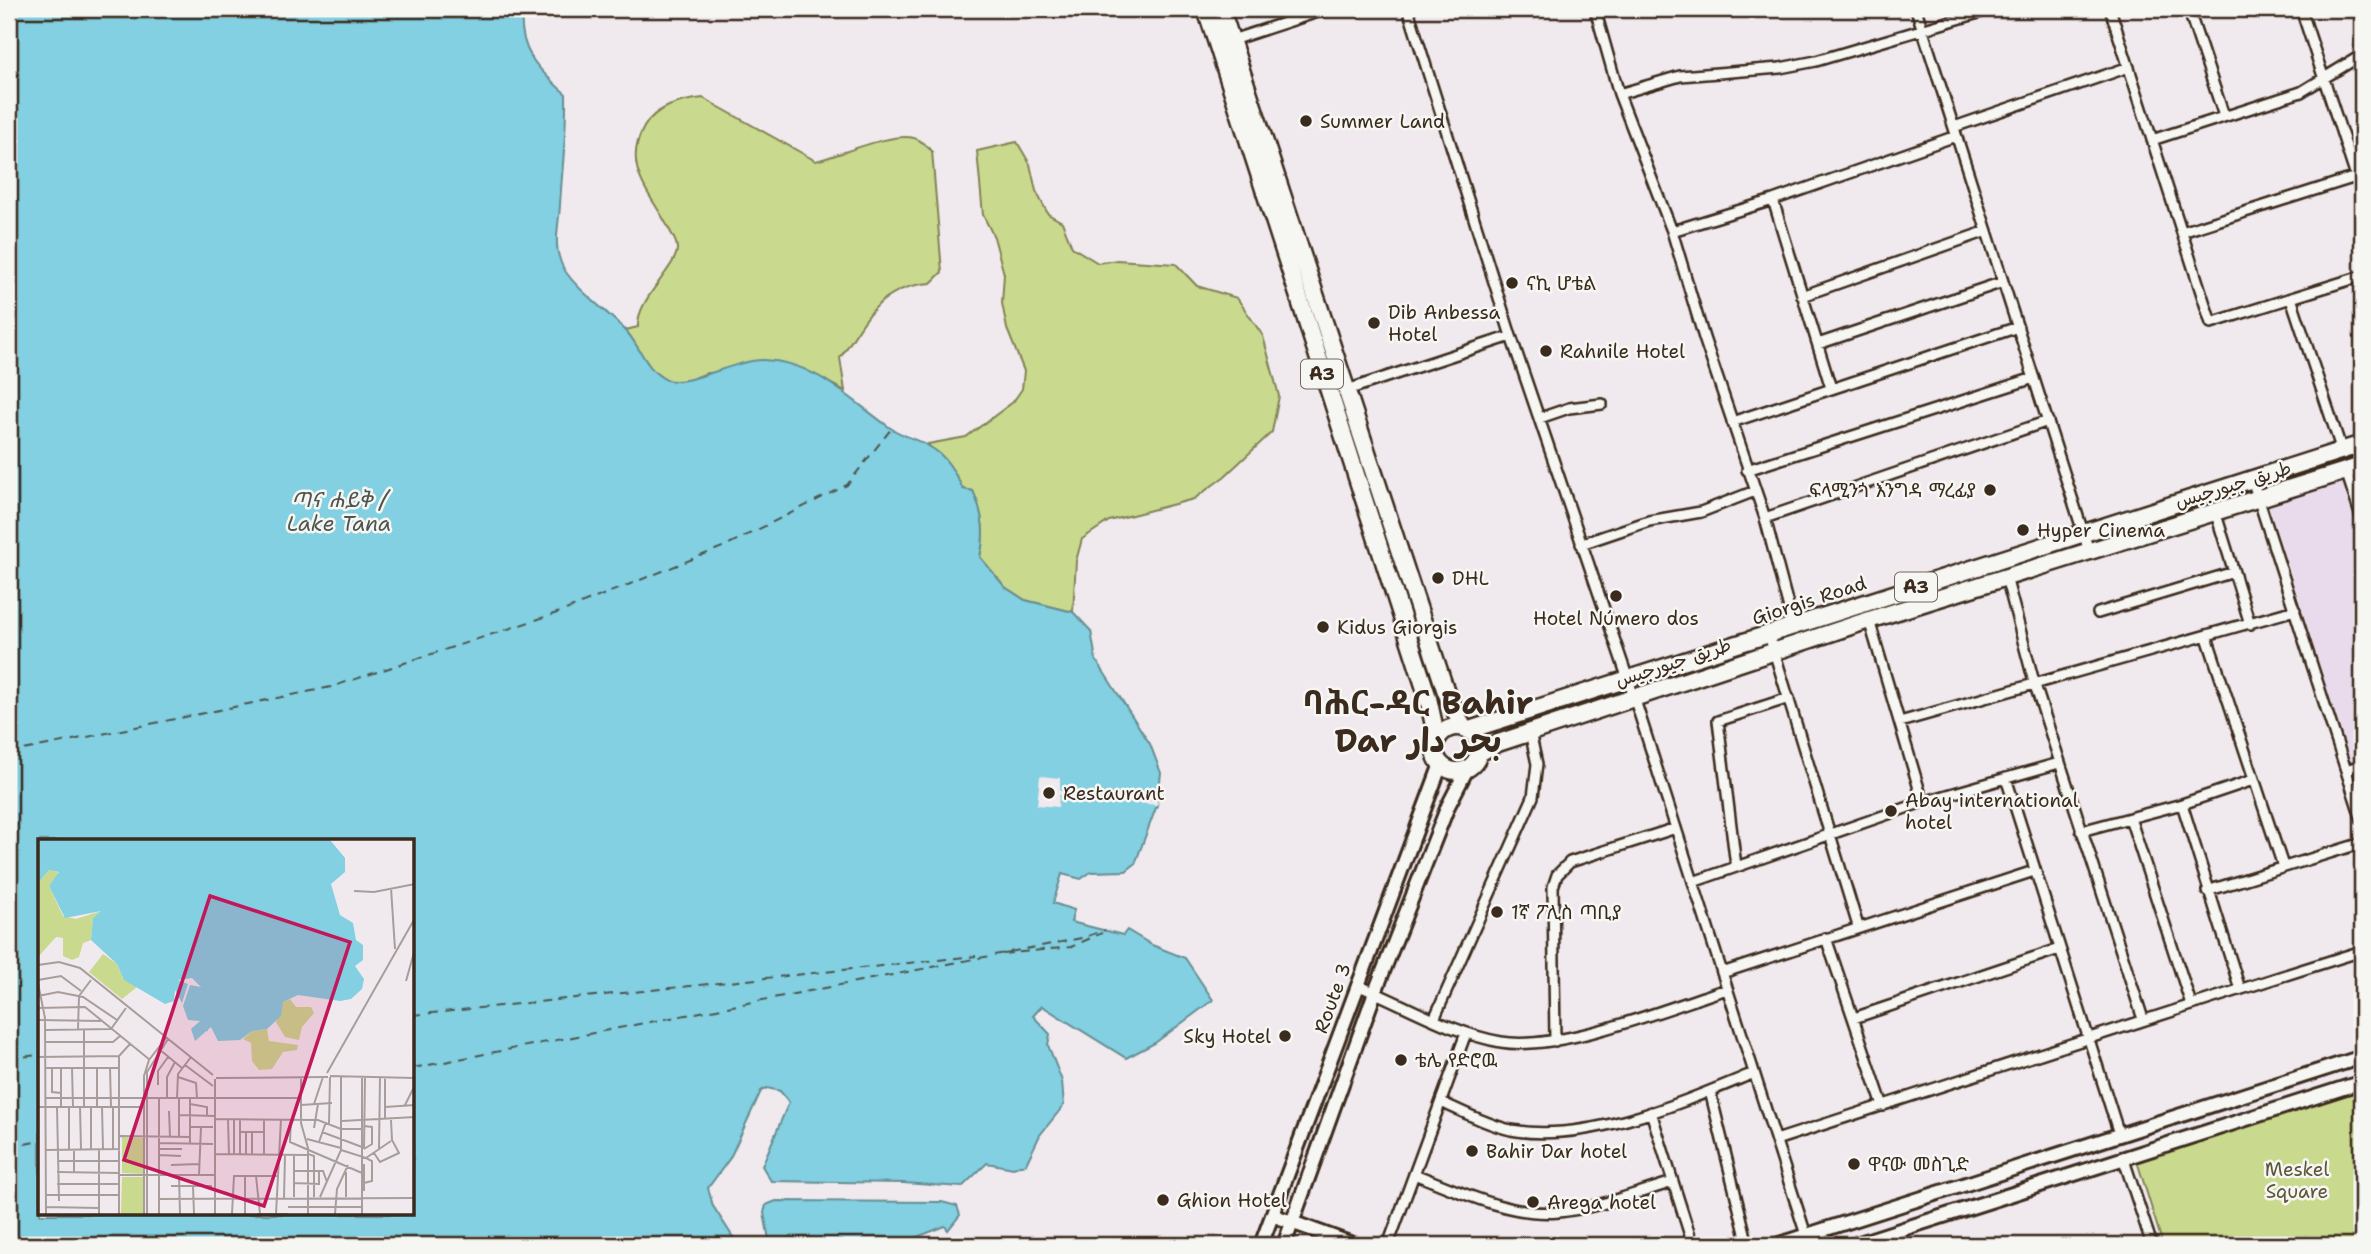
<svg xmlns="http://www.w3.org/2000/svg" width="2371" height="1254" viewBox="0 0 2371 1254" font-family="'Shantell Sans','Playpen Sans Arabic','Noto Sans Ethiopic',sans-serif">
  <style>
    .built { fill: #e9dbec }
    .green { fill: #c9da8e; stroke: #828256; stroke-width: 2 }
    .water { fill: #82d0e1; stroke: #668e93; stroke-width: 2; fill-rule: evenodd }
    .pier { fill: #f0eaef }
    .lines { fill: none; stroke-linecap: round; stroke-linejoin: round }
    .ferry { stroke: #4d544f; stroke-width: 2; stroke-dasharray: 9 7; stroke-linecap: butt }
    .street-casing { stroke: #3b2a1e; stroke-width: 14 }
    .secondary-casing { stroke: #3b2a1e; stroke-width: 18 }
    .highway-casing { stroke: #3b2a1e; stroke-width: 21 }
    .street { stroke: #f6f6f2; stroke-width: 9 }
    .secondary { stroke: #f6f6f2; stroke-width: 12 }
    .highway { stroke: #f6f6f2; stroke-width: 16 }
    .poi-dot { fill: #3b2a1e; stroke: #f6f6f2; stroke-width: 2.5 }
    .labels { text-anchor: middle; stroke-width: 5; stroke-linejoin: round; paint-order: stroke }
    .shield { fill: #f6f6f2; stroke: #73675e; stroke-width: 2 }
    .shield-label { font-size: 18px; font-weight: bold; fill: #3b2a1e }
    .poi-label { font-size: 19px; fill: #3b2a1e; stroke: #f6f6f2; text-anchor: start }
    .street-label { font-size: 19px; fill: #3b2a1e; stroke: #f6f6f2 }
    .park-label { font-size: 19px; fill: #5e563a; stroke: #f6f6f2 }
    .water-label { font-size: 21px; font-style: italic; fill: #4d544f; stroke: #f6f6f2 }
    .town-label { font-size: 33px; font-weight: bold; fill: #3b2a1e; stroke: #f6f6f2 }
    .inset-river { fill: none; stroke: #82d0e1; stroke-width: 3.5 }
    .inset-road { fill: none; stroke: #a89d9b; stroke-width: 2 }
    .view { fill: #c2185b; fill-opacity: 0.15; stroke: #c2185b; stroke-width: 3.5 }
    .inset-edge { fill: none; stroke: #3b2a1e; stroke-width: 3.5 }
  </style>
  <rect width="100%" height="100%" fill="#f0eaef"/>
  <filter id="ink" filterUnits="userSpaceOnUse"><feTurbulence type="fractalNoise" baseFrequency=".0143" numOctaves="2"/><feDisplacementMap in="SourceGraphic" scale="14" xChannelSelector="R" yChannelSelector="G"/><feConvolveMatrix kernelMatrix="1 2 1 2 8 2 1 2 1" color-interpolation-filters="sRGB"/></filter>
  <g filter="url(#ink)">
    <path class="built" d="M 2362,472 L 2362,798 L 2268,502 Z"/>
    <path class="green" d="M 703,98 L 816,161 C 841,155 891,132 914,138 C 920,139 927,147 932,151 L 942,272 L 931,283 C 878,287 867,319 840,358 L 845,391 L 804,370 L 707,373 L 681,383 L 665,380 L 651,369 L 626,330 L 638,327 C 636,299 678,267 677,248 C 677,242 672,235 669,229 C 651,193 621,168 644,127 C 656,106 680,101 703,98 Z
      M 1017,142 L 1030,164 L 1036,191 L 1048,214 L 1062,222 L 1072,247 L 1098,263 L 1117,260 L 1176,264 L 1197,286 L 1237,298 L 1263,336 L 1279,396 L 1272,432 L 1225,476 L 1194,499 L 1109,521 L 1082,539 L 1076,561 L 1073,612 L 1025,600 L 1005,587 L 980,557 C 986,534 983,513 973,491 L 963,489 L 928,444 L 966,437 L 1013,402 L 1022,389 L 1024,371 L 1007,329 L 1002,303 L 1004,274 L 994,237 L 983,215 L 977,151 Z
      M 2362,1090 L 2362,1245 L 2163,1245 L 2137,1161 Z"/>
    <path class="water" d="M 9,9 L 522,9 C 518,50 537,69 566,94 C 567,132 562,168 560,205 C 559,225 553,243 561,263 C 570,286 609,312 627,332 C 640,347 648,373 667,380 C 689,387 736,359 764,360 C 814,361 851,400 889,427 C 904,438 925,440 940,454 C 950,463 957,477 963,489 L 973,491 C 983,513 986,534 980,557 L 1005,587 L 1025,600 L 1073,612 L 1091,631 L 1096,660 L 1150,744 L 1161,773 L 1157,805 L 1135,864 L 1126,871 L 1091,872 L 1081,879 L 1062,874 L 1053,903 L 1074,910 L 1071,922 L 1123,935 L 1127,930 L 1152,945 L 1185,958 L 1213,1000 L 1155,1043 L 1126,1058 L 1042,1006 L 1033,1016 L 1050,1034 L 1048,1045 L 1062,1081 L 1064,1105 L 1040,1135 L 1026,1164 L 1013,1168 L 987,1163 L 962,1187 L 903,1183 L 771,1181 L 762,1166 L 789,1102 L 780,1091 L 767,1088 L 761,1091 L 730,1158 L 708,1188 L 713,1206 L 738,1245 L 9,1245 ZM 40,841 L 413,841 L 413,1214 L 40,1214 Z
      M 776,1201 L 942,1202 L 957,1206 L 960,1215 L 948,1230 L 945,1226 L 897,1245 L 770,1245 L 764,1213 L 766,1205 Z"/>
    <path class="pier" d="M 1040,776 L 1060,778 L 1060,791 L 1158,801 L 1157,805 L 1059,795 L 1058,807 L 1037,805 Z"/>
    <g class="lines">
      <path class="ferry" d="M 9,753 L 331,687 L 563,611 L 725,546 L 847,485 L 891,429
        M 1003,954 L 1071,947 L 1102,933
        M 413,1015 L 976,956
        M 9,1058 L 40,1055
        M 413,1068 L 1082,938 L 1105,930
        M 9,1147 L 40,1141"/>
      <g class="street-casing">
        <path id="street" d="M 1408,9 L 1511,336 L 1634,697 L 1806,1235
          M 1595,9 L 1619,94 L 1672,231 L 1704,338 L 1765,518 L 1794,628
          M 1916,9 L 2089,551
          M 2110,9 L 2211,323 L 2362,276
          M 2301,9 L 2362,195
          M 2189,11 L 2224,116
          M 1229,41 L 1327,9
          M 1619,94 L 1680,76 L 1780,68 L 1816,61 L 1992,9
          M 1954,127 L 2129,67
          M 2152,140 L 2301,92 L 2362,55
          M 1773,200 L 1831,388
          M 1672,231 L 1773,200 L 1956,136
          M 2182,232 L 2362,175
          M 1802,296 L 1987,231
          M 2291,298 L 2342,451
          M 1818,344 L 2003,282
          M 1347,390 L 1511,336
          M 1540,418 L 1569,408 L 1602,404
          M 1732,422 L 2018,327
          M 1747,470 L 2034,378
          M 2346,471 L 2362,520
          M 2252,479 L 2362,820
          M 2215,511 L 2250,624
          M 1765,518 L 2048,421
          M 1581,544 L 1649,521 L 1701,512 L 1755,491
          M 2006,577 L 2034,682 L 2143,1019
          M 2098,613 L 2234,572
          M 1869,620 L 1923,802
          M 1769,635 L 1858,926
          M 2207,637 L 2283,866
          M 1900,722 L 2295,610
          M 2346,770 L 2362,765
          M 2006,778 L 2119,1134
          M 2182,804 L 2240,989
          M 2130,818 L 2191,1004
          M 2081,831 L 2182,804 L 2253,780
          M 1736,866 L 1718,721 L 1789,698
          M 1693,882 L 1923,802 L 2059,763
          M 2207,891 L 2362,843
          M 1826,938 L 1883,1106
          M 1722,973 L 2034,871
          M 1357,985 C 1402,1003 1453,1034 1501,1042 C 1561,1052 1667,1008 1727,989
          M 1435,1017 L 1533,797 L 1537,764 L 1530,732
          M 1854,1018 L 2059,949
          M 1555,1041 L 1553,887 L 1557,875 L 1570,862 L 1676,828
          M 1710,1091 L 1748,1245
          M 1441,1102 C 1463,1112 1488,1125 1511,1130 C 1589,1144 1683,1102 1754,1073
          M 1651,1112 L 1693,1245
          M 1776,1140 C 1971,1077 2166,1012 2362,951
          M 2123,1157 L 2152,1245
          M 1414,1174 C 1459,1191 1510,1217 1559,1212 C 1598,1208 1636,1193 1673,1182
          M 1388,1245 L 1466,1033"/>
      </g>
      <g class="secondary-casing">
        <path id="secondary" d="M 1272,1215 L 1355,1245
          M 1261,1245 L 1441,764
          M 1284,1245 L 1375,992 L 1448,806 L 1467,769
          M 1776,1245 L 2362,1057
          M 1853,1245 L 2362,1082"/>
      </g>
      <g class="highway-casing">
        <path id="highway" d="M 1206,9 L 1428,698 L 1437,739
          M 1221,9 L 1446,692 L 1463,727
          M1435 749a22 22 0 1 1 44 0a22 22 0 1 1-44 0Z
          M 1469,730 L 2362,444
          M 1479,753 L 1498,743 L 1869,620 L 2362,466"/>
      </g>
      <use href="#street" class="street"/>
      <use href="#secondary" class="secondary"/>
      <use href="#highway" class="highway"/>
    </g>
  </g>
  <g class="poi-dot">
    <circle cx="1306" cy="121" r="7"/>
    <circle cx="1512" cy="283" r="7"/>
    <circle cx="1374" cy="323" r="7"/>
    <circle cx="1546" cy="351" r="7"/>
    <circle cx="1990" cy="490" r="7"/>
    <circle cx="2023" cy="530" r="7"/>
    <circle cx="1438" cy="578" r="7"/>
    <circle cx="1616" cy="596" r="7"/>
    <circle cx="1323" cy="627" r="7"/>
    <circle cx="1049" cy="793" r="7"/>
    <circle cx="1891" cy="811" r="7"/>
    <circle cx="1497" cy="912" r="7"/>
    <circle cx="1285" cy="1036" r="7"/>
    <circle cx="1401" cy="1060" r="7"/>
    <circle cx="1472" cy="1151" r="7"/>
    <circle cx="1854" cy="1164" r="7"/>
    <circle cx="1163" cy="1200" r="7"/>
    <circle cx="1533" cy="1202" r="7"/>
  </g>
  <g class="labels">
    <g class="shield">
      <rect x="1301" y="359.5" width="42" height="29" rx="5"/>
      <rect x="1895" y="572.5" width="42" height="29" rx="5"/>
    </g>
    <g class="shield-label">
      <text x="1322" y="380">A3</text>
      <text x="1916" y="593">A3</text>
    </g>
    <g class="poi-label">
      <text x="1320" y="128">Summer Land</text>
      <text x="1526" y="290">ናኪ ሆቴል</text>
      <text x="1388" y="319">Dib Anbessa<tspan x="1388" dy="22">Hotel</tspan></text>
      <text x="1560" y="358">Rahnile Hotel</text>
      <text x="1976" y="497" text-anchor="end">ፍላሚንጎ እንግዳ ማረፊያ</text>
      <text x="2037" y="537">Hyper Cinema</text>
      <text x="1452" y="585">DHL</text>
      <text x="1616" y="625" text-anchor="middle">Hotel Número dos</text>
      <text x="1337" y="634">Kidus Giorgis</text>
      <text x="1063" y="800">Restaurant</text>
      <text x="1905" y="807">Abay international<tspan x="1905" dy="22">hotel</tspan></text>
      <text x="1511" y="919">1ኛ ፖሊስ ጣቢያ</text>
      <text x="1271" y="1043" text-anchor="end">Sky Hotel</text>
      <text x="1415" y="1067">ቴሌ የድሮዉ</text>
      <text x="1486" y="1158">Bahir Dar hotel</text>
      <text x="1868" y="1171">ዋናው መስጊድ</text>
      <text x="1177" y="1207">Ghion Hotel</text>
      <text x="1547" y="1209">Arega hotel</text>
    </g>
    <g class="street-label">
      <text transform="translate(2233 484) rotate(-17)" y="7">طريق جيورجيس</text>
      <text transform="translate(1809 600) rotate(-18)" y="7">Giorgis Road</text>
      <text transform="translate(1673 662) rotate(-18)" y="7">طريق جيورجيس</text>
      <text transform="translate(1332 998) rotate(-70)" y="7">Route 3</text>
    </g>
    <g class="park-label">
      <text x="2297" y="1176">Meskel<tspan x="2297" dy="22">Square</tspan></text>
    </g>
    <g class="water-label">
      <text x="339" y="507">ጣና ሐይቅ /<tspan x="339" dy="24">Lake Tana</tspan></text>
    </g>
    <g class="town-label">
      <text x="1418" y="714">ባሕር-ዳር Bahir<tspan x="1418" dy="38">Dar بحر دار</tspan></text>
    </g>
  </g>
  <g transform="translate(38 839)">
    <rect width="376" height="376" fill="#f0eaef"/>
    <path d="M 12,30 L 21,34 L 11,47 L 25,77 L 38,80 L 63,72 L 55,79 L 53,101 L 45,104 L 41,118 L 34,121 L 25,117 L 25,99 L 18,98 L 0,118 L 0,44 ZM 65,115 L 79,125 L 85,139 L 97,143 L 99,148 L 84,160 L 51,133 ZM 252,160 L 258,168 L 273,168 L 276,174 L 264,188 L 261,201 L 247,198 L 238,183 L 245,163 ZM 229,190 L 231,202 L 260,206 L 259,211 L 245,213 L 234,230 L 221,231 L 214,222 L 213,204 L 205,200 L 214,192 ZM 84,298 L 105,299 L 105,335 L 84,334 ZM 84,338 L 106,338 L 105,375 L 83,375 Z" fill="#c9da8e"/>
    <path d="M 0,1 L 292,1 L 307,19 L 307,33 L 293,45 L 302,76 L 315,84 L 318,101 L 325,106 L 325,121 L 317,127 L 326,140 L 324,150 L 313,160 L 302,162 L 260,156 L 245,163 L 243,177 L 229,190 L 214,192 L 202,201 L 180,202 L 173,188 L 157,202 L 153,190 L 162,182 L 150,181 L 145,167 L 152,146 L 163,148 L 154,139 L 140,141 L 150,145 L 144,164 L 137,151 L 136,162 L 127,165 L 86,141 L 79,125 L 53,101 L 55,79 L 63,72 L 27,79 L 11,47 L 21,33 L 11,31 L 0,44 Z" fill="#82d0e1"/>
    <path class="inset-river" d="M 171,167 L 191,1M 232,186 L 225,164 L 223,115 L 241,1M 168,192 L 207,1M 377,349 L 377,373"/>
    <path class="inset-road" d="M 353,49 L 357,110M 316,52 L 336,53 L 377,45M 0,126 L 21,123 L 42,129 L 175,236M 0,141 L 23,137 L 43,152M 368,142 L 377,110M 0,144 L 7,179 L 8,375M 0,157 L 20,153 L 45,158 L 79,181M 0,169 L 47,168 L 112,221M 0,181 L 63,182M 40,190 L 41,157 L 53,141M 7,191 L 73,190 L 88,169M 46,191 L 46,268M 8,203 L 75,203 L 82,197M 121,210 L 144,229M 0,218 L 81,217M 147,226 L 175,247M 7,229 L 82,229M 14,229 L 14,253 L 23,254M 34,229 L 35,268M 59,229 L 59,268M 72,229 L 73,268M 289,234 L 377,79M 292,237 L 377,239M 140,238 L 158,244 L 159,259M 178,239 L 290,238M 263,239 L 263,284 L 270,309 L 270,375M 120,246 L 120,232 L 130,218M 7,259 L 263,259M 121,259 L 121,375M 129,259 L 129,238 L 137,223M 139,259 L 140,235 L 153,218M 141,259 L 141,298M 152,259 L 152,304M 152,265 L 169,268 L 169,277M 276,265 L 285,238M 263,266 L 294,264M 367,266 L 377,246M 0,268 L 107,268M 19,268 L 21,362M 23,268 L 23,229M 31,268 L 31,311M 42,268 L 43,310M 53,268 L 53,310M 64,268 L 65,310M 75,268 L 75,311M 347,268 L 377,266M 131,272 L 132,298M 141,276 L 177,277M 177,280 L 280,281 L 303,290 L 324,290M 202,280 L 202,316M 253,280 L 252,303 L 324,334M 190,281 L 191,316M 226,281 L 226,316M 347,281 L 347,239M 304,282 L 377,278M 291,285 L 292,238M 326,287 L 334,288 L 334,305 L 326,310M 153,288 L 175,288M 276,289 L 280,265M 202,293 L 225,293M 208,293 L 208,316M 214,293 L 214,315M 284,293 L 324,308M 82,297 L 152,298M 269,300 L 303,309M 281,303 L 288,283M 121,304 L 175,305M 121,310 L 144,310M 326,310 L 327,237M 341,310 L 342,238M 8,311 L 82,310M 36,311 L 36,333M 61,311 L 61,375M 303,311 L 328,319 L 353,302M 336,314 L 342,323 L 361,314 L 354,301 L 353,281M 177,315 L 270,316M 270,315 L 276,317 L 276,358M 121,316 L 143,317M 196,316 L 196,280M 256,316 L 256,358M 20,322 L 82,322M 133,326 L 161,325M 256,332 L 285,332 L 289,343M 19,333 L 82,334M 82,336 L 177,336M 141,336 L 142,375M 161,336 L 163,288M 218,337 L 222,375M 256,344 L 281,345 L 281,333M 326,344 L 334,342 L 334,322 L 328,319M 19,345 L 81,345M 133,347 L 174,347M 155,347 L 156,375M 326,352 L 326,325M 8,356 L 81,356M 282,358 L 303,311 L 303,237M 308,358 L 308,333M 246,359 L 247,316M 121,360 L 377,359M 8,368 L 61,369M 250,368 L 324,368M 81,375 L 81,217 L 92,205M 106,375 L 106,237 L 111,221 L 128,199M 109,375 L 109,233 L 130,200M 177,375 L 177,240M 194,375 L 196,337 L 239,337M 207,375 L 207,337M 219,375 L 250,375M 238,375 L 243,280M 297,375 L 299,350 L 310,326M 324,375 L 324,237"/>
    <path class="view" d="M 172,57 L 312,103 L 226,367 L 86,321 Z"/>
    <rect width="376" height="376" class="inset-edge"/>
  </g>
  <rect width="2371" height="1254" fill="none" stroke="#f6f6f2" stroke-width="35"/>
  <rect x="18" y="18" width="2336" height="1219" fill="none" stroke="#3b2a1e" stroke-width="2.5" filter="url(#ink)"/>
</svg>
